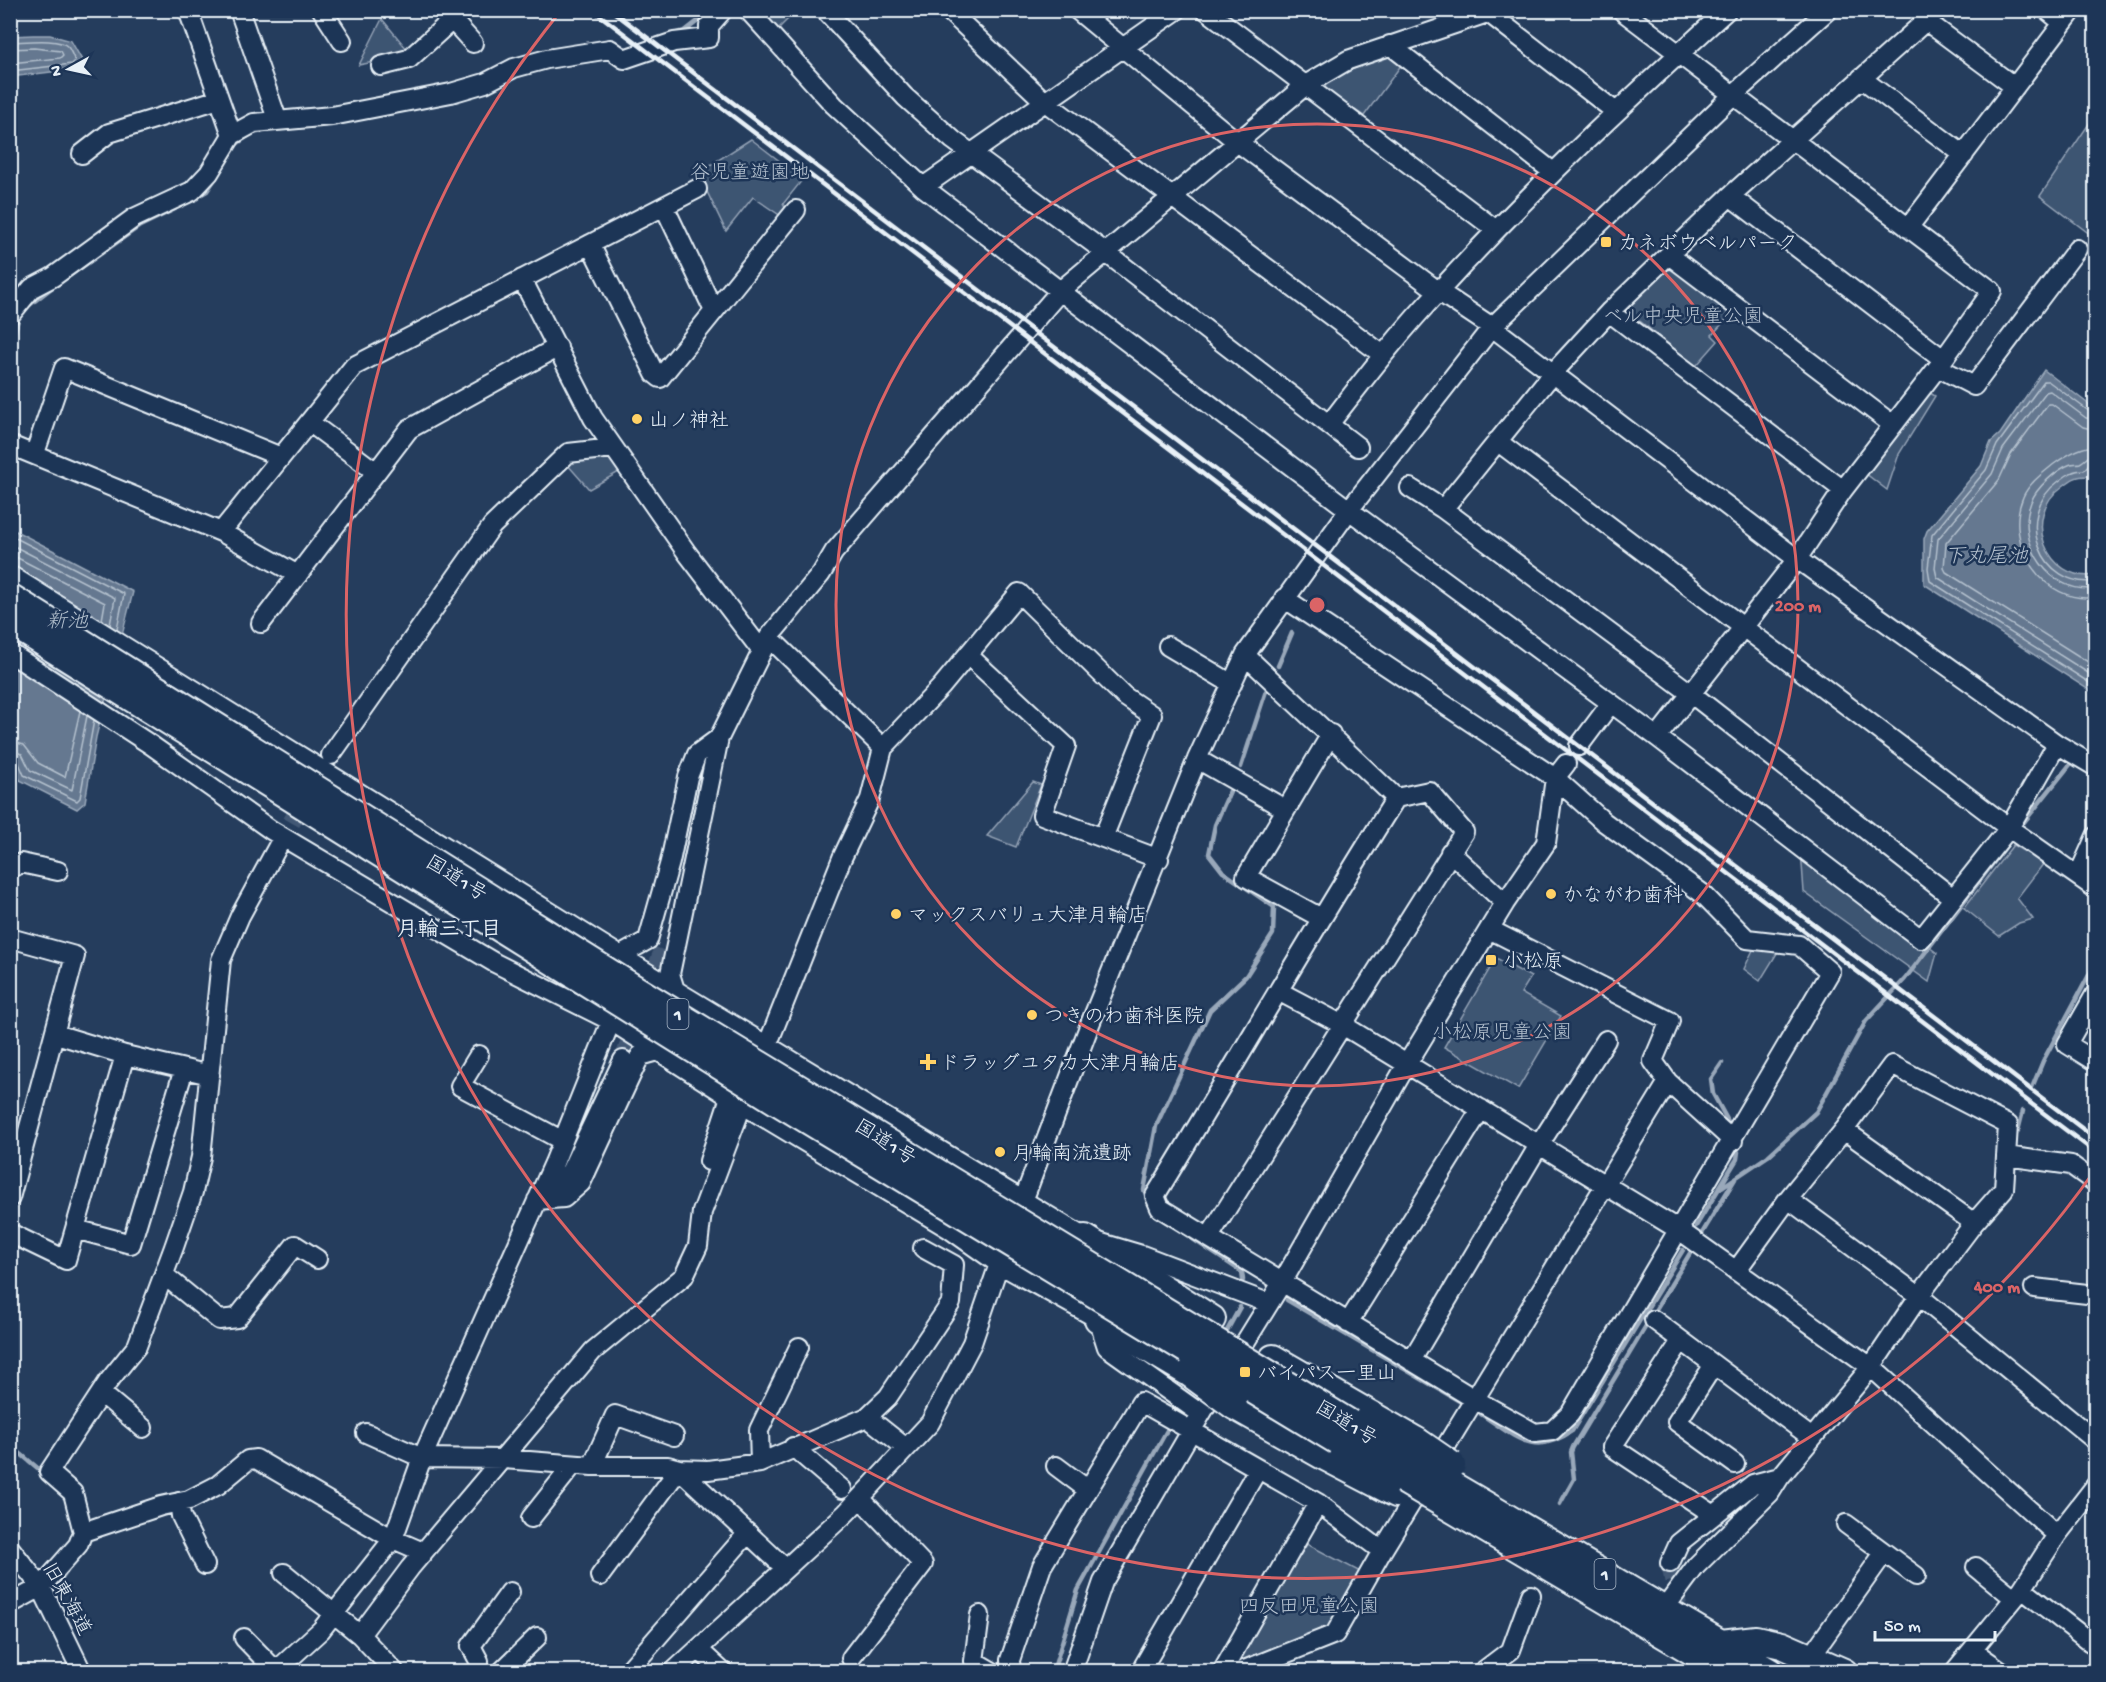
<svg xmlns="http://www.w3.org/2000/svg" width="2106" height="1682" viewBox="0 0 2106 1682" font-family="'Gochi Hand','Klee One',sans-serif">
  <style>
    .green { fill: #3e5472; stroke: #93a2b5; stroke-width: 1.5 }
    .water { fill: #657890; stroke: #99a8ba; stroke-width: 1.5 }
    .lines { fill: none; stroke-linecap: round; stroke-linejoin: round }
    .shore { stroke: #b4c1ce; stroke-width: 1.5 }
    .stream { stroke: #99a8ba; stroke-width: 4.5 }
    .minor-tunnel { stroke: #425874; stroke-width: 18; stroke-dasharray: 18 9; stroke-linecap: butt }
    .minor-casing { stroke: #e8f1f8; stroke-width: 22 }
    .highway-casing { stroke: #e8f1f8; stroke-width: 30 }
    .minor { stroke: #1d3557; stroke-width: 18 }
    .highway { stroke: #1d3557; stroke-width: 26 }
    .rail { stroke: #e8f1f8; stroke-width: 4.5 }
    .highway-bridge-casing { stroke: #e8f1f8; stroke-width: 30; stroke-linecap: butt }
    .highway-bridge { stroke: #1d3557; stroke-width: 26 }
    .ring { fill: none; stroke: #db6466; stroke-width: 3 }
    .poi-dot { fill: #ffd166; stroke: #1d3557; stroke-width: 2 }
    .labels { text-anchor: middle; stroke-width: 5; stroke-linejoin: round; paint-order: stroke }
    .shield { fill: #1d3557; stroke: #abb9c8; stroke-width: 1.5 }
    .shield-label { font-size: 18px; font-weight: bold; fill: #e8f1f8 }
    .park-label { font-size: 20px; fill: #b5c2d0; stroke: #1d3557 }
    .poi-label { font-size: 20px; fill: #e8f1f8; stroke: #1d3557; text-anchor: start }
    .street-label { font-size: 20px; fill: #e8f1f8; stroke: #1d3557 }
    .water-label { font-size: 21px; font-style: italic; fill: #b4c1ce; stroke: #1d3557 }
    .neighbourhood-label { font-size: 21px; font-weight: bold; fill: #e8f1f8; stroke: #1d3557 }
    .centre { fill: #db6466; stroke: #1d3557; stroke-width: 3 }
    .ring-label { font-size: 18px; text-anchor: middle; font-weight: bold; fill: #db6466; stroke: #1d3557; stroke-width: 5; stroke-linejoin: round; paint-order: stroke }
  </style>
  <rect width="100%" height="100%" fill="#253d5d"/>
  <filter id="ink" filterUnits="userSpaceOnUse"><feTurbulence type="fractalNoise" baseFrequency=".0167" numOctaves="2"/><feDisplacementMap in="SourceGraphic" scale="12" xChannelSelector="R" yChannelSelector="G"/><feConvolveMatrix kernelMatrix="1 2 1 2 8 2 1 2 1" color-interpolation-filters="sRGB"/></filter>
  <g filter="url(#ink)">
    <path class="green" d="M 757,11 L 796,11 L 777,30 Z
      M 382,19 L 407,49 L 403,56 L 359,65 Z
      M 1392,52 L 1402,64 L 1364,116 L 1325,90 L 1326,81 Z
      M 2095,115 L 2095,238 L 2040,196 Z
      M 751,139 L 803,179 L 783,204 L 787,211 L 781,216 L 753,197 L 726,231 L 698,173 Z
      M 1676,268 L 1732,313 L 1712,335 L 1718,341 L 1696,366 L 1626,310 L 1664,271 Z
      M 1927,391 L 1935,396 L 1899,454 L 1887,490 L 1865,473 Z
      M 608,455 L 619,472 L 589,489 L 567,464 Z
      M 1033,782 L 1041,785 L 1016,847 L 987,836 Z
      M 2013,845 L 2044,863 L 2017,898 L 2033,919 L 2019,923 L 1999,936 L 1964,908 Z
      M 1801,850 L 1937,953 L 1929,982 L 1804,892 Z
      M 1753,950 L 1779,950 L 1760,981 L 1744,969 Z
      M 1496,958 L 1531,977 L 1521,993 L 1561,1016 L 1518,1089 L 1444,1047 Z
      M 1307,1544 L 1368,1576 L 1335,1634 L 1231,1668 Z"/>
    <path class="water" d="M 33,35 L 50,35 L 71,41 L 83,62 L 83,68 L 11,77 L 11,36 Z
      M 2044,370 L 2095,409 L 2095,465 L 2088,476 C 2076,476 2072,479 2063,486 C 2020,516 2047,583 2095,575 L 2095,694 L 1924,584 L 1924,539 L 1927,531 L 1981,466 L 1991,442 L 2000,434 Z
      M 10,528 L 133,592 L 96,737 L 85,802 L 77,809 L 18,779 L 11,758 Z"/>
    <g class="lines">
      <path class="shore" d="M 10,42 C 23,42 60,37 68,47 C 71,51 73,57 75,61 L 72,64 L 10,71
        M 10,49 L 34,48 L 61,51 L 63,55 L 60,58 L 10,63
        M 2096,413 L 2090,412 L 2048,381 L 2044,381 L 1997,445 L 1986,470 L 1932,535 L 1928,568 L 1930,581 L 2096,687
        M 2096,420 L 2086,418 L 2050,391 L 2046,392 L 2003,449 L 1992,474 L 1938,539 L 1935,568 L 1937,577 L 2096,678
        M 2096,430 L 2083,427 L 2052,404 L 2048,404 L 2011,454 L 1999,480 L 1946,543 L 1944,568 L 1946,572 L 2096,667
        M 2096,446 C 2082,446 2065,456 2054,464 C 2043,473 2029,483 2023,497 C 2003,543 2044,606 2096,597
        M 2096,455 C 2087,455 2086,460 2080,463 C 2077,464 2073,463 2071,464 C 2057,469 2036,488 2031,502 C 2015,542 2050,596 2096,588
        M 2096,462 L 2090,463 L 2084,470 C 2073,470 2068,474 2059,481 C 2012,515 2041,590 2096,581
        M 10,535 L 124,594 L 117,629
        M 10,544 L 115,598 L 110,625
        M 10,554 L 105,603 L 102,620
        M 10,741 L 24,745 L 38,763 L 65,777 L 80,711
        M 10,750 L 22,754 L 30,770 L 72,790 L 87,716
        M 10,758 L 18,761 L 24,775 L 77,801 L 80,798 L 94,720"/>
      <path class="stream" d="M 677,33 L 685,31 L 712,10
        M 280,129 L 331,124
        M 234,146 L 252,133 L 263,131
        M 198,196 L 207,191 L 215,179
        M 68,277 L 140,226 L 175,209
        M 27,307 L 54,286
        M 10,352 L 19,315
        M 1278,666 L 1292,633
        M 1241,767 L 1266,691
        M 10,790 L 18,779
        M 2024,822 L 2072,762 L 2075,761
        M 1722,1063 L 1711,1079 L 1713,1094 L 1729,1123
        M 2031,1090 L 2043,1061 L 2096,962
        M 2018,1131 L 2023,1111
        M 1719,1189 L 1768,1156 L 1816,1112 L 1866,1021 L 1905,979 L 2007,845
        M 1158,1216 L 1153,1213 L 1144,1190 L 1156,1126 L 1210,1010 L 1246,976 L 1273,934 L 1274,907 L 1223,872 L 1209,854 L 1215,825 L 1230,791
        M 1170,1224 L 1242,1272 L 1243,1280
        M 1696,1226 L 1737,1159 L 1738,1152
        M 1701,1235 L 1735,1179
        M 1287,1300 L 1461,1402
        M 1653,1314 L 1692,1250
        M 1223,1338 L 1240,1307
        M 1481,1414 C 1515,1436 1533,1458 1572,1431 L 1683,1250
        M 10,1445 L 40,1470
        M 1560,1504 L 1574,1479 L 1571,1452 L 1573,1447 L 1649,1321
        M 53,1591 L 67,1571
        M 1053,1672 L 1078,1590 L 1171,1423"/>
      <path class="minor-tunnel" d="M 278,846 L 307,795
        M 648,991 L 663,950
        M 623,1060 L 637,1022
        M 1670,1563 L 1678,1605
        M 1684,1641 L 1690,1672"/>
      <g class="minor-casing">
        <path id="minor" d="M 188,10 L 232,135
          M 239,10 L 277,119
          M 322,10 L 342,41
          M 748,10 L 834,105 L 923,187 L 1349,510 L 1657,737 L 1921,939 L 2009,828 L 2057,744 L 1797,559 L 1492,327 L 1438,291 L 1236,141 L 1077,10
          M 825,10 L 905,97 L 953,140 L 1105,252 L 1358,447
          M 948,10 L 1044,101 L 1383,355
          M 1206,10 L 1496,230
          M 1621,10 L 1992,291 L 1938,367 L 1843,490 L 1797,559 L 1657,737
          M 1938,10 L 1730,196 L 1609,312 L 1552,374 L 1443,509 L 1693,695 L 1953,898
          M 2047,10 L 2063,23
          M 445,12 L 473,43
          M 1490,14 L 1616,112
          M 1926,21 L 2015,87
          M 1390,45 L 1553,172
          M 381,66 L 409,59 L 452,20
          M 1861,78 L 1964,155
          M 82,154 L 109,133 L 219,99
          M 923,187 L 1177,10
          M 1730,196 L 1943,359
          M 664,206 L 714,311
          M 1908,228 L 2073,10
          M 590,244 L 655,374 L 660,378 L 796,210
          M 1669,255 L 1893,425
          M 522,279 L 593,418 L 687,553 L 761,650
          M 1609,312 L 1843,490
          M 10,315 L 32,288 L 53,277 L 134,218 L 192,191 L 209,173 L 232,135 L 254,123 L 332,116 L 451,93 L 485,83 L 514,68 L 547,59 L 610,49 L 624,59 L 674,42 L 709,38 L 709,26 L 723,10
          M 1947,372 L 1974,386 L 2077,249
          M 309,422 L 376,472
          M 1330,423 C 1365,378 1400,332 1440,290 C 1530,191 1628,100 1727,10
          M 1497,441 L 2009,828 L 2096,889
          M 10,445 L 221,532 L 354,366 L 697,189
          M 35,453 L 64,368 L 281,457
          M 1410,488 L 1443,509
          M 221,532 L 298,575
          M 10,575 L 675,990 L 1085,1238 L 1142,1255 L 1268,1303
          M 261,623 L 409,429 L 558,347
          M 769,637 L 883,748
          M 1168,646 L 1232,684
          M 10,653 L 151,745 L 271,830 L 495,963 L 611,1021 L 730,1097 L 948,1228 L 999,1264 L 1098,1319 L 1107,1347 L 1201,1414
          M 968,655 L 1066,746 L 1042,815 L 1159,859
          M 1245,655 L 1396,798
          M 2057,744 L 2096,767
          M 1579,746 L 1611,703
          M 331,755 L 492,526 L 568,453 L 613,448
          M 1197,759 L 1285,809
          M 1450,852 L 1505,903
          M 10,869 L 21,863 L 58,871
          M 2078,876 L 2096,836
          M 1321,918 L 1246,877 L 1331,734
          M 1489,929 L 1670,1021 L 1653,1061 L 1668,1082
          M 10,938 L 75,956 L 10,1198
          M 621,955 L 648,940 L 670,862 L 688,777 L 697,754 L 719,738 L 769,637 L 821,574 L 834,552 L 1060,291 L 1307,84 L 1348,60 L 1496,10
          M 675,990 L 670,974 L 719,738
          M 1280,992 L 1341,1024 L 1679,1230 L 1871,1367 L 2057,1535
          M 2096,993 L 2067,1044 L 2096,1062
          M 56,1034 L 125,1055 L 210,1075
          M 771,1036 L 842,858 L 870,799 L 883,748 L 941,687 L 1019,593 L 1124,696 L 1152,715 L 1103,838
          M 479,1055 L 460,1086 L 563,1141
          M 1844,1130 L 1892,1065 L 2008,1125 L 2004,1189 L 1974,1223
          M 2006,1156 L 2071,1165 L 2096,1183
          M 709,1161 L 730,1097
          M 541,1197 L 570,1172 L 623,1060
          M 1788,1199 L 1919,1296 L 2096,1441
          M 537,1200 L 564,1198 L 581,1183 L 640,1056 L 658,1051
          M 75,1229 L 131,1244 L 184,1069
          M 10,1233 L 66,1260 L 125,1055
          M 1209,1237 L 1464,832 L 1429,791 L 1396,798 C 1313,929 1236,1064 1155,1196 L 1160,1208 L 1476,1400 L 1535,1433 L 1552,1431 L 1570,1414 L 1830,972 L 1799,945 L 1747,939 L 1703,894 L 1604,822 L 1555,778 L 1284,598
          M 164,1275 L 219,1320 L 237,1318 L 295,1245 L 317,1259
          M 2034,1288 L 2096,1295
          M 1654,1320 L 1812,1438
          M 1348,1323 L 1481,1109
          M 1681,1341 L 1612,1447 L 1714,1515
          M 1411,1361 L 1539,1145 L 1606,1040
          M 1231,1365 L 1283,1281 L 1407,1064 L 1505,903 L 1546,843 L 1555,778 L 1566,764
          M 1713,1366 L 1677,1422 L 1735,1464
          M 101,1393 L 143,1428
          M 867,1417 L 906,1448
          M 366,1433 L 422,1458 L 504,1459 L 592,1466 L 668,1466 L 679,1469 L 708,1470 L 760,1463 L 867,1417 L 888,1397 L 951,1303 L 954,1265 L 923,1248
          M 793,1447 L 842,1489
          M 760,1463 L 759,1430 L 799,1347
          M 592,1466 L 615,1415 L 674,1436
          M 1056,1466 L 1088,1490
          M 679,1469 L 784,1567
          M 179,1502 L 181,1516 L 205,1565
          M 531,1518 L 573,1465
          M 1846,1524 L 1916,1576
          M 83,1532 L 161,1506 L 189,1500 L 218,1485 L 248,1460 L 256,1459 L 393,1539 L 423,1552
          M 10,1548 L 41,1587 L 82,1672
          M 1670,1563 L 1679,1543 L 1753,1484 L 1780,1477
          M 1976,1567 L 2014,1598
          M 284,1573 L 360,1635
          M 600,1576 L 679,1469
          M 2022,1589 L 2090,1642 L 2096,1636
          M 10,1604 L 41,1587 L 78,1545 L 83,1532 L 73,1493 L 49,1472 L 108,1382 L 137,1346 L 174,1247 L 193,1192 L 201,1157 L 221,960 L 240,916 L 278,846
          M 1664,1609 L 1696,1566 L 1770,1493 L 1780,1477 L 1871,1367 L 1919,1296 L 1974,1223 L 1844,1130 L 1788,1199 L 1736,1271
          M 980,1615 L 974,1661 L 993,1672
          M 244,1638 L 276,1671
          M 698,1649 L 723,1672
          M 1972,1650 L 2003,1672
          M 1811,1656 L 1884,1553
          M 851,1658 L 923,1564 L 860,1498
          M 479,1661 L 471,1646 L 510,1592
          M 275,1672 L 321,1630 L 393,1539 L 422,1458 L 554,1163 L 611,1021
          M 395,1672 L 360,1635 L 410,1568 L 593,1351 L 684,1276 L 698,1246 L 702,1212 L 738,1116
          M 501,1672 L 537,1637
          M 627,1672 L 748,1533
          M 673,1672 L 846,1513 L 930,1423 L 972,1343 L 999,1264 L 1017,1230 L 1023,1201 L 1090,1024 L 1197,759 L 1245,655 L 1349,510 L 1492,327 L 1733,95 L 1828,10
          M 1011,1672 L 1010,1660 L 1042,1566 L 1141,1402 L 1318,1503 L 1382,1551
          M 1072,1672 L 1103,1582 L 1207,1404
          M 1140,1672 L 1258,1469
          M 1222,1672 L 1318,1503
          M 1239,1672 L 1335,1634 L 1382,1551 L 1668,1082 L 1733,1141
          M 1482,1672 L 1511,1650 L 1531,1595
          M 1954,1672 L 2022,1589 L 2057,1535 L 2096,1485"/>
      </g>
      <g class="highway-casing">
        <path id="highway" d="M 1085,1238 L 1212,1319
          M 1098,1319 L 1189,1373
          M 1273,1358 L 1417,1441
          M 1234,1406 L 1321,1455 L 1396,1494
          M 1350,1423 L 1413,1462
          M 1337,1441 L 1397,1477
          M 1440,1478 L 1770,1672
          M 1430,1496 L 1727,1672
          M 1721,1643 L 1756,1639 L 1782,1645 L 1844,1672"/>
      </g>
      <use href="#minor" class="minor"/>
      <use href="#highway" class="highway"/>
      <path class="rail" d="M 593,10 L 2096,1153
        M 611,10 L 2096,1139"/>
      <g class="highway-bridge-casing">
        <path id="highway-bridge" d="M 10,597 L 639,991 L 1350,1423
          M 10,622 L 776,1101 L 1337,1441
          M 1189,1373 L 1234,1406
          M 1417,1441 L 1452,1465
          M 1413,1462 L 1440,1478
          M 1403,1480 L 1430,1496"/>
      </g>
      <use href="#highway-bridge" class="highway-bridge"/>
    </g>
  </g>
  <g class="ring">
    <circle cx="1317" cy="605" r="481"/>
    <path d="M2095 1170A962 962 0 1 1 559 13"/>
  </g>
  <g class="poi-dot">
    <rect x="1600" y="236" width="12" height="12" rx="3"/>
    <circle cx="637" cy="419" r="6"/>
    <circle cx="1551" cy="894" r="6"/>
    <circle cx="896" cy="914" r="6"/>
    <rect x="1485" y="954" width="12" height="12" rx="3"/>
    <circle cx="1032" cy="1015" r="6"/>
    <path d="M925 1053h6v6h6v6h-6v6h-6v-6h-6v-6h6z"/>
    <circle cx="1000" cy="1152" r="6"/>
    <rect x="1239" y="1366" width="12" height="12" rx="3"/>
  </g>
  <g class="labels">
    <g class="shield">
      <rect x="667.5" y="999" width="21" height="30" rx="4.5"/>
      <rect x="1594.5" y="1559" width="21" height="30" rx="4.5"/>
    </g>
    <g class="shield-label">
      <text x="678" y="1020">1</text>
      <text x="1605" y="1580">1</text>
    </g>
    <g class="park-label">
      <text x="750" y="178">谷児童遊園地</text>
      <text x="1683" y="322">ベル中央児童公園</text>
      <text x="1502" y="1038">小松原児童公園</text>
      <text x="1309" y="1612">四反田児童公園</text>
    </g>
    <g class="poi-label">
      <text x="1618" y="249">カネボウベルパーク</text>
      <text x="649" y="426">山ノ神社</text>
      <text x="1563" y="901">かながわ歯科</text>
      <text x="908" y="921">マックスバリュ大津月輪店</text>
      <text x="1503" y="967">小松原</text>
      <text x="1044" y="1022">つきのわ歯科医院</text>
      <text x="940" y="1069">ドラッグユタカ大津月輪店</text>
      <text x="1012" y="1159">月輪南流遺跡</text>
      <text x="1257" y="1379">バイパス一里山</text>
    </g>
    <g class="street-label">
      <text transform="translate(457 877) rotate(32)" y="7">国道1号</text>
      <text transform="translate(886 1141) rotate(32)" y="7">国道1号</text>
      <text transform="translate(1347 1422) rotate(31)" y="7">国道1号</text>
      <text transform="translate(68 1598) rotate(61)" y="7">旧東海道</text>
    </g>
    <g class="water-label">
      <text x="1986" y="562">下丸尾池</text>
      <text x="67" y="627">新池</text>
    </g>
    <g class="neighbourhood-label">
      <text x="449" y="935">月輪三丁目</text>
    </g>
  </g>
  <circle cx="1317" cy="605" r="9" class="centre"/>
  <g class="ring-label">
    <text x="1798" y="611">200 m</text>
    <text x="1997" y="1292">400 m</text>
  </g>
  <rect width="2106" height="1682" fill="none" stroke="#1d3557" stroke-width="36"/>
  <rect x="18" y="18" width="2070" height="1646" fill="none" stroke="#e8f1f8" stroke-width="2" filter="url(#ink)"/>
  <g transform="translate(69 69) rotate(262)" stroke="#1d3557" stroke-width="4.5" paint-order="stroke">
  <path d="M0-4.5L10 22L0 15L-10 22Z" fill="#e8f1f8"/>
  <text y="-9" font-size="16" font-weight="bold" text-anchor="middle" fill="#e8f1f8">N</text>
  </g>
  <path d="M1875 1631v9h120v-9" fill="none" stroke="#e8f1f8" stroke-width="3"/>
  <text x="1884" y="1631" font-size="18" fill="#e8f1f8" stroke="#1d3557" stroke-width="4.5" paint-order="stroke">50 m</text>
</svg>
